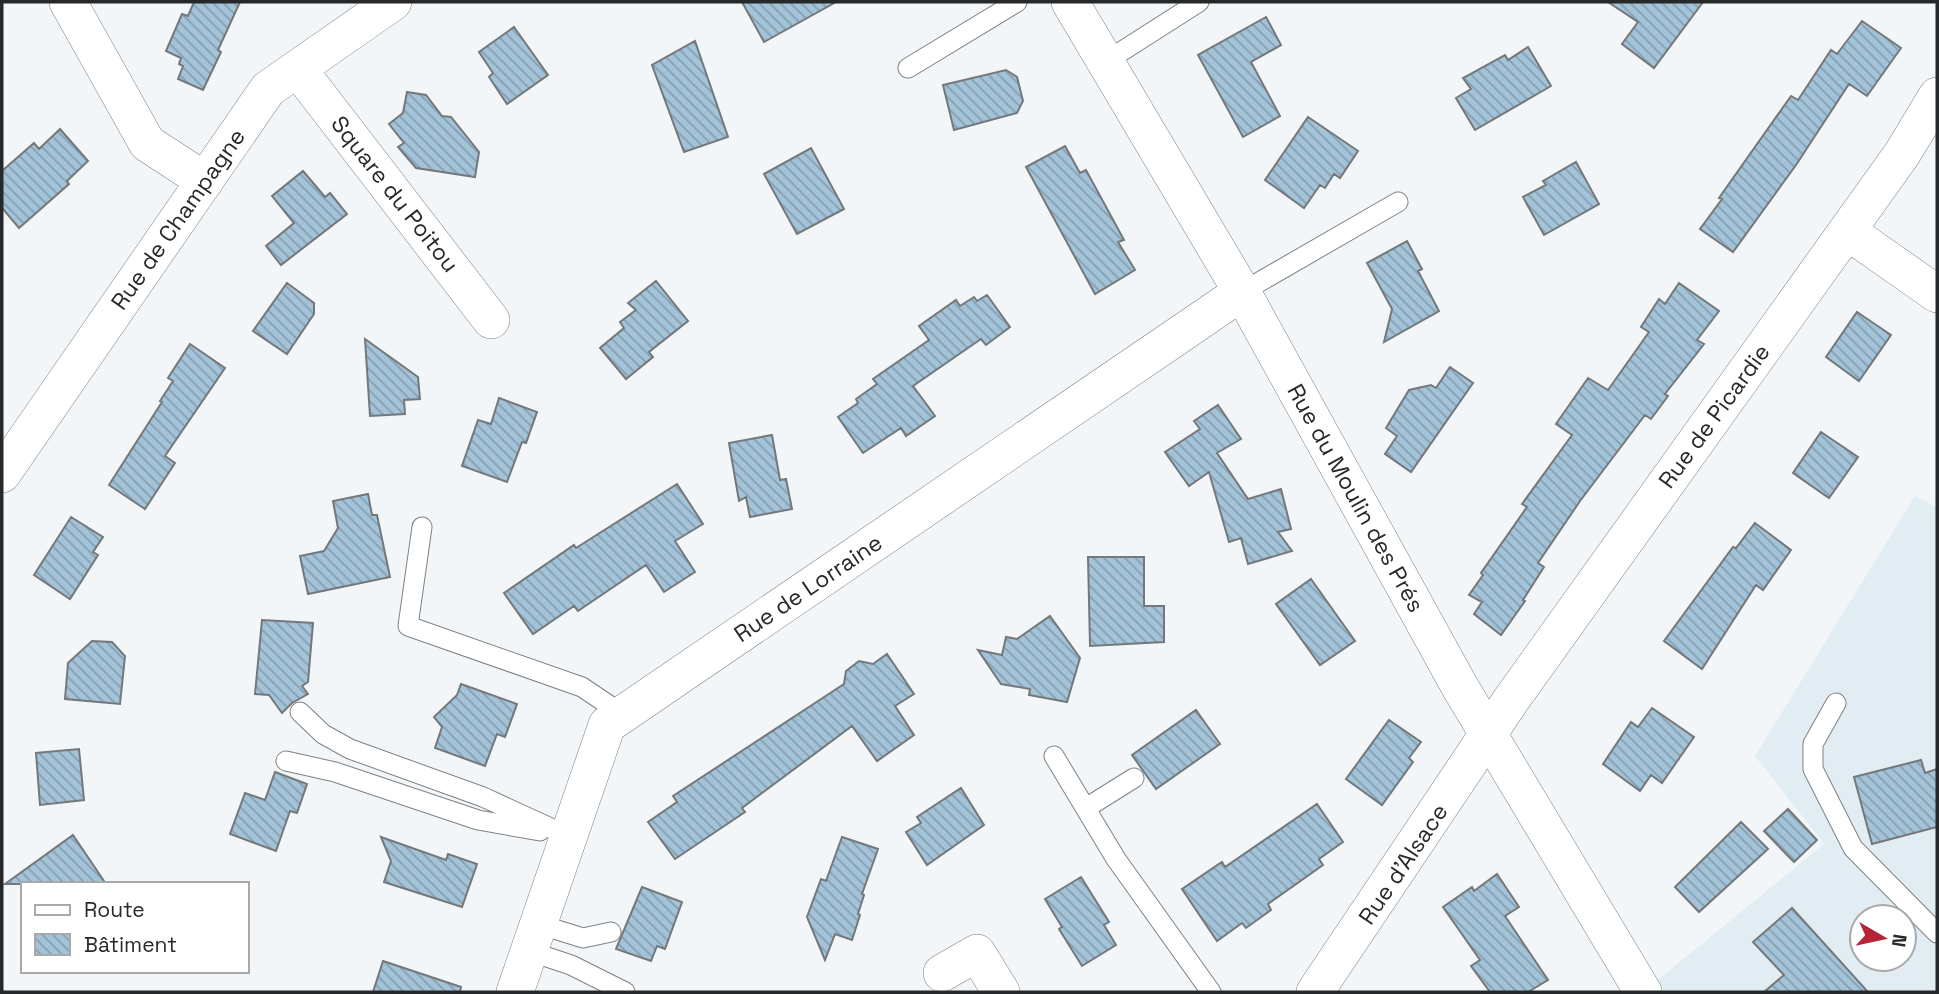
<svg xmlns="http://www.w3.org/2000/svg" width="1939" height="994" viewBox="0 0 1939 994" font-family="'Space Grotesk',sans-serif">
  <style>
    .built { fill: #e1ecf3; fill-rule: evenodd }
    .building { fill: url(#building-back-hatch); stroke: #75787a; stroke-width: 2 }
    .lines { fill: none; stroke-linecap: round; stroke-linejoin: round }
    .service-casing { stroke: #7e8284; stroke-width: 21 }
    .minor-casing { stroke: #7e8284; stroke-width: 38 }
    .service { stroke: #fff; stroke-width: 19 }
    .minor { stroke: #fff; stroke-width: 37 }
    .labels { text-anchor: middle; stroke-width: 5; stroke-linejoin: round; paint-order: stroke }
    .street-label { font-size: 23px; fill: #272829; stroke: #fff }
  </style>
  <defs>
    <pattern id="building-back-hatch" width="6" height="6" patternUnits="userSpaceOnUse" patternTransform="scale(1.75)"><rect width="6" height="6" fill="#a3c3d9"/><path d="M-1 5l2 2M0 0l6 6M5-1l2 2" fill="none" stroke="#859eb0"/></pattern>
  </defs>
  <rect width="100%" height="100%" fill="#f2f6f8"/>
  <path class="built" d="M 1915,496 L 1937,507 L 1937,992 L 1643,992 L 1824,844 L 1755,756 ZM 1862,917 L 1904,917 L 1904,959 L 1862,959 Z"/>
  <path class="building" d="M 194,2 L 240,2 L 218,50 L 221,52 L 203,90 L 178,79 L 183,66 L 179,64 L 181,58 L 166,51 L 182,14 L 188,16 Z
    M 742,2 L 836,2 L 764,42 Z
    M 1608,2 L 1703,2 L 1654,68 L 1622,44 L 1638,22 Z
    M 1266,17 L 1281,45 L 1251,62 L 1280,116 L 1243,137 L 1198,55 Z
    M 1862,21 L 1901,48 L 1867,96 L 1849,84 L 1796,165 L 1733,252 L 1700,229 L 1722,199 L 1719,198 L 1791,96 L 1798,100 L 1831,50 L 1837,54 Z
    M 514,27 L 548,75 L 507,104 L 489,77 L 493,73 L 479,52 Z
    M 695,41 L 728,137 L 684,152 L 652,65 Z
    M 1528,47 L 1551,86 L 1475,130 L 1456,98 L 1471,89 L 1463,78 L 1505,55 L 1508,60 Z
    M 1006,70 L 1017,77 L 1023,101 L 1017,113 L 954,130 L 943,85 Z
    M 407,92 L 426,95 L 442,116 L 451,117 L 479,152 L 475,177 L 416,168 L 398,147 L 404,143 L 389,124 L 403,113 Z
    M 1308,117 L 1358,151 L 1340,178 L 1334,174 L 1325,188 L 1320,185 L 1304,208 L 1265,180 Z
    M 60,129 L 88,161 L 67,181 L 69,184 L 19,228 L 2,208 L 2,171 L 34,143 L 39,149 Z
    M 1065,146 L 1080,173 L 1086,170 L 1124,240 L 1118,242 L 1135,270 L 1095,294 L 1026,167 Z
    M 811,148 L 844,209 L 797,234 L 764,174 Z
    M 1576,162 L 1599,204 L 1544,235 L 1523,197 L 1546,185 L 1543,181 Z
    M 303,171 L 325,197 L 330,193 L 347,214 L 281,265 L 266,246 L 294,223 L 272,196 Z
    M 1407,241 L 1422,269 L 1418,271 L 1439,311 L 1384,342 L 1392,309 L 1367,263 Z
    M 656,281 L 688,321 L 649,352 L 653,357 L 626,379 L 600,348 L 624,328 L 620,322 L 636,310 L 628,303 Z
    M 287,283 L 314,303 L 314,314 L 287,354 L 253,331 Z
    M 1679,283 L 1719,311 L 1697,340 L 1704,344 L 1665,394 L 1668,396 L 1651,419 L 1645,415 L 1580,501 L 1538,563 L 1544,567 L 1523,600 L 1525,601 L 1501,635 L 1474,614 L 1482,602 L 1469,595 L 1483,575 L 1481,573 L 1527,507 L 1522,504 L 1572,435 L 1556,424 L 1588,378 L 1608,390 L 1649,332 L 1641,327 L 1659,299 L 1665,304 Z
    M 987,295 L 1010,327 L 986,345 L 981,339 L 913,386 L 935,416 L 906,436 L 901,428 L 863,453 L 838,417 L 858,403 L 856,399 L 877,384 L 873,379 L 929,340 L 919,326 L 956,300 L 960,306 L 974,297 L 977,301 Z
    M 1857,312 L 1891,335 L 1859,381 L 1826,357 Z
    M 365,339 L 418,377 L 420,399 L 404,400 L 405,414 L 370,416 Z
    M 190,344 L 225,368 L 165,456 L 175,463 L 145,509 L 109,485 L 162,402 L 160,401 L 173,381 L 168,378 Z
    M 1450,367 L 1473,383 L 1411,472 L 1385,454 L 1397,436 L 1386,428 L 1409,390 L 1431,385 L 1436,388 Z
    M 499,398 L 537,412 L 526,443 L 522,442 L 507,482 L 462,466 L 478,420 L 491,424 Z
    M 1218,405 L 1241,439 L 1217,453 L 1248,499 L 1281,489 L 1291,529 L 1278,532 L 1292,551 L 1248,564 L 1241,538 L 1229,542 L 1209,472 L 1189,486 L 1165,452 L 1200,429 L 1194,421 Z
    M 1821,432 L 1858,457 L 1829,498 L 1793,473 Z
    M 772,435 L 780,480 L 786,479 L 792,509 L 750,517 L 746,497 L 739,501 L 729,443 Z
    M 677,484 L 703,524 L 675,541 L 695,572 L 664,592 L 646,565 L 578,611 L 574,606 L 533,634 L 504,593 L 574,545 L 576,548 Z
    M 368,494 L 372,515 L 377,515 L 390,577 L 308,594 L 300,556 L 324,551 L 338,528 L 333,501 Z
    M 71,517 L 103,537 L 93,552 L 98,555 L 70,599 L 34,575 Z
    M 1755,523 L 1791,550 L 1763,590 L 1756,585 L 1702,669 L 1664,641 L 1733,547 L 1736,548 Z
    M 1088,557 L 1144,557 L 1144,606 L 1164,606 L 1164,642 L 1090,646 Z
    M 1311,579 L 1355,641 L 1320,665 L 1276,604 Z
    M 1050,616 L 1080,658 L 1067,702 L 1029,695 L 1030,689 L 1001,684 L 978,650 L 1002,655 L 1006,637 L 1017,639 Z
    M 262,620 L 313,623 L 308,682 L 302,686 L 308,694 L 292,703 L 282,713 L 269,695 L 255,694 Z
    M 92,641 L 112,642 L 125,656 L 120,704 L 65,699 L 68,663 Z
    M 887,654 L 914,694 L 895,706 L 914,735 L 877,761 L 852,726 L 742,808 L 745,812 L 675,859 L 648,822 L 677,802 L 673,796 L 844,684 L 846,671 L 859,661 L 873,664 Z
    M 461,684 L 517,704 L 505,737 L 497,734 L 485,766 L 435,748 L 442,727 L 434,717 L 457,695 Z
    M 1652,708 L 1694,737 L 1662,783 L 1651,775 L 1640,791 L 1603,764 L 1631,722 L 1638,727 Z
    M 1196,710 L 1220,744 L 1156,789 L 1132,755 Z
    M 1389,720 L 1421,742 L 1409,758 L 1413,762 L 1382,805 L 1346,779 Z
    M 79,749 L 84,800 L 40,805 L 36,753 Z
    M 1921,760 L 1925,773 L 1937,769 L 1937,827 L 1872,844 L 1854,777 Z
    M 275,772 L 307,784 L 297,813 L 290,811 L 276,851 L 230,834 L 245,793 L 265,800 Z
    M 961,788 L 984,825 L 927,865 L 906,832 L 921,823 L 917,817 Z
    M 1317,804 L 1343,842 L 1319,859 L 1323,865 L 1268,904 L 1271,910 L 1246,928 L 1242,923 L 1217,941 L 1182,889 L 1222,862 L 1225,867 Z
    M 1788,809 L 1817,840 L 1794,862 L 1764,831 Z
    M 1741,822 L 1768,849 L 1699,912 L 1675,887 Z
    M 73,835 L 106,884 L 5,884 Z
    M 381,837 L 446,860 L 448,854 L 477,864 L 462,907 L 384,882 L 391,861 Z
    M 842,837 L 878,849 L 862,894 L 864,895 L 858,914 L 860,915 L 852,940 L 835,934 L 825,960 L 807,917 L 821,879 L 826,881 Z
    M 1497,874 L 1519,907 L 1505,916 L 1548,980 L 1528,992 L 1490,992 L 1471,966 L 1480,960 L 1443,907 L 1472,887 L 1474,891 Z
    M 1081,877 L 1109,922 L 1104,925 L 1116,945 L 1082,966 L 1059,929 L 1062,927 L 1045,899 Z
    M 642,887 L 682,902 L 665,949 L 657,946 L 651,961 L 616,949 Z
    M 1792,908 L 1868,992 L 1764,992 L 1784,975 L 1753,942 Z
    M 383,961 L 461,987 L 460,992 L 373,992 Z"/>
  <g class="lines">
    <g class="service-casing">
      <path id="service" d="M 1105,62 L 1199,2
        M 908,68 L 1017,2
        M 1242,292 L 1398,202
        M 422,527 L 408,626 L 582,687 L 622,714
        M 1836,703 L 1813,744 L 1813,769 L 1853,848 L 1937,933
        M 300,712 L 323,734 L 350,749 L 483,797 L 568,836
        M 1054,756 L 1116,859 L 1211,992
        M 286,761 L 335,772 L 478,820 L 540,831
        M 1086,808 L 1134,778
        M 538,924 L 583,938 L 611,932
        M 529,951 L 571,965 L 625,992"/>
    </g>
    <g class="minor-casing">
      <path id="minor" d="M 68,2 L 147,143 L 205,181
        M 1070,2 L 1242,292 L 1460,687 L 1643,992
        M 298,69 L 491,320
        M 1847,231 L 1937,294
        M 2,474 L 268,89 L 393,2
        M 942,973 L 977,953 L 1001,992
        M 515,992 L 607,725 L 1242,292
        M 1315,992 L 1511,700 L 1902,154 L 1937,96"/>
    </g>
    <use href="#service" class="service"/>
    <use href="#minor" class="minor"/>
  </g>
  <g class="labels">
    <g class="street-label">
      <text transform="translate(395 194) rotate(52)" y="8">Square du Poitou</text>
      <text transform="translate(178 219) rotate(-55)" y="8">Rue de Champagne</text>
      <text transform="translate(1714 416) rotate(-54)" y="8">Rue de Picardie</text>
      <text transform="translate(1356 498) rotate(61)" y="8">Rue du Moulin des Prés</text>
      <text transform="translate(808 588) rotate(-34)" y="8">Rue de Lorraine</text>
      <text transform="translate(1403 864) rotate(-56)" y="8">Rue d'Alsace</text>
    </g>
  </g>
  <rect width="1939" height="994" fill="none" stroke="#272829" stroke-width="7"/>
  <rect x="21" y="882" width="228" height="91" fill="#ffffff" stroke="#a9a9a9" stroke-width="2"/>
  <rect x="35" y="905" width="35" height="10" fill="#ffffff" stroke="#a9a9a9" stroke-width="2"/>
  <text x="84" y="917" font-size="21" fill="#272829">Route</text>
  <rect x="35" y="934" width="35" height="21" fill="url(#building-back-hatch)" stroke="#a9a9a9" stroke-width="2"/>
  <text x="84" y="952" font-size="21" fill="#272829">Bâtiment</text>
  <g transform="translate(1883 938) rotate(99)"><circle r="33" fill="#ffffff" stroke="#a9a9a9" stroke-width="2"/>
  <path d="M0-5L12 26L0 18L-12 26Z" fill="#b62438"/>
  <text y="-10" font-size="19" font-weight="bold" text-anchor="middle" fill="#272829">N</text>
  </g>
</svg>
